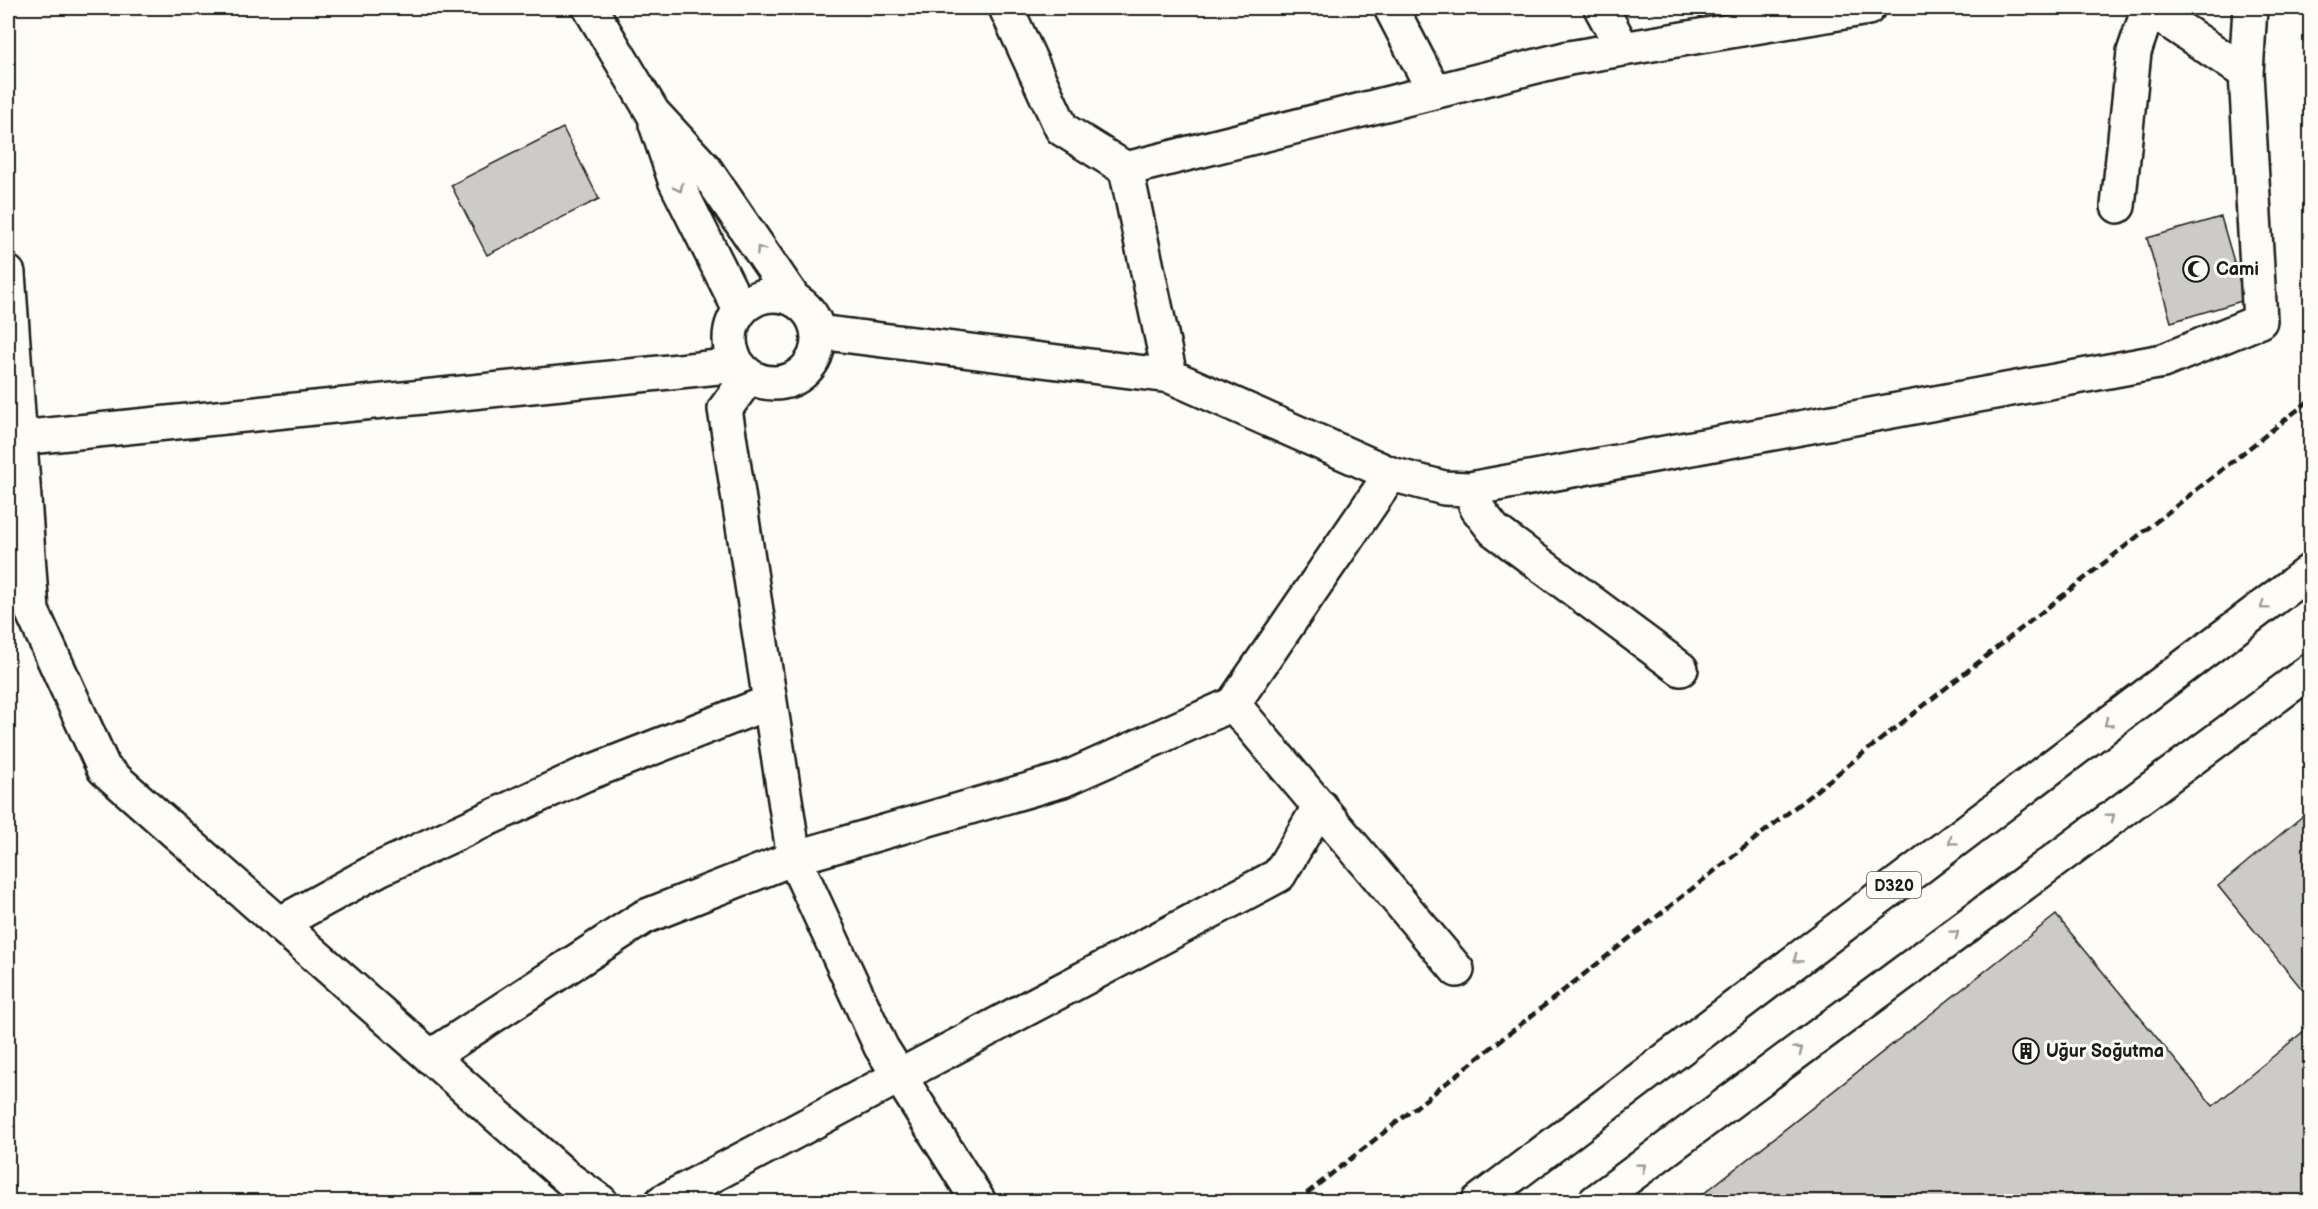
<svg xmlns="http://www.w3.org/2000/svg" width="2318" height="1209" viewBox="0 0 2318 1209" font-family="'Balsamiq Sans',sans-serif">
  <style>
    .building { fill: #cccbc8; stroke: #1c1c1c; stroke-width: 1.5 }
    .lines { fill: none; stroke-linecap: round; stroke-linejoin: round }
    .minor-casing { stroke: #1c1c1c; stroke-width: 38 }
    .highway-casing { stroke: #1c1c1c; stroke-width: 38 }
    .minor { stroke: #fdfcf7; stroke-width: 33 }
    .highway { stroke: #fdfcf7; stroke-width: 33 }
    .rail { stroke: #1c1c1c; stroke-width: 4.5; stroke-dasharray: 9 4.5; stroke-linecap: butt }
    .oneway { stroke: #989794 }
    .labels { text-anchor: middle; stroke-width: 6; stroke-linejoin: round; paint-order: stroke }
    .shield { fill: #fdfcf7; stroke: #605f5e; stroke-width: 1.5 }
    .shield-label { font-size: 16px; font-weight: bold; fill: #1c1c1c }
    .poi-label { font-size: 18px; font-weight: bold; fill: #1c1c1c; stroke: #fdfcf7; text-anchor: start }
  </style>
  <rect width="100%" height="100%" fill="#fdfcf7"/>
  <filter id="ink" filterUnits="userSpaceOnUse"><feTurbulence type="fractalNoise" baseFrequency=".0167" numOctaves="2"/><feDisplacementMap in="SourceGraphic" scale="12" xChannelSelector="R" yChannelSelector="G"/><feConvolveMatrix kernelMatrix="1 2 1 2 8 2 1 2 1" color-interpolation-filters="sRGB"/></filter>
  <g filter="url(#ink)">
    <path class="building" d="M 563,128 L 599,199 L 487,255 L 451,185 Z
      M 2221,217 L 2245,300 L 2171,322 L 2147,238 Z
      M 2310,810 L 2310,999 L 2218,886 Z
      M 2056,915 L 2213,1106 L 2310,1026 L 2310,1202 L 1693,1202 Z"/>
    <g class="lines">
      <g class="minor-casing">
        <path id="minor" d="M 590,8 L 653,113 L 705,169 L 793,298
          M 1391,8 L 1434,91
          M 1601,8 L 1623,49
          M 2246,73 L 2250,8
          M 656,124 L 675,180 L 740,310
          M 1126,169 L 1569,58 L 1868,8
          M 2118,206 L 2134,52 L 2149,8
          M 8,273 L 32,611 L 104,769 L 570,1180 L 601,1202
          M730 339a44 44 0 1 1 88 0a44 44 0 1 1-88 0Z
          M 818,332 L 1170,376 L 1126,169 L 1062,129 L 1006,8
          M 749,376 L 725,409 L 794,858 L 881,1047 L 979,1202
          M 1170,376 L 1391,474 L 1444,488 L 1470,489 L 2163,361 L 2260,321 L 2246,73 L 2149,8
          M 19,438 L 738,365
          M 1470,489 L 1477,508 L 1494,530 L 1681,669
          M 1233,704 L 1457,970
          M 279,924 L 379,869 L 583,775 L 770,702
          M 430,1057 L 644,917 L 794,858 L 1063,780 L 1233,704 L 1391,474
          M 662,1202 L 1279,875 L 1320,806"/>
      </g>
      <g class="highway-casing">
        <path id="highway" d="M 1478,1202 L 2310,571
          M 1595,1202 L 2310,671"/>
      </g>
      <use href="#minor" class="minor"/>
      <use href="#highway" class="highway"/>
      <path class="rail" d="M 1296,1202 L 2310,400"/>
    </g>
    <defs><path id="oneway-chevron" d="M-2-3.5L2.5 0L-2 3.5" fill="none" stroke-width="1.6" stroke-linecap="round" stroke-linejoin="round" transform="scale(1.5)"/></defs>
    <g class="oneway">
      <use href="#oneway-chevron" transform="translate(679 188) rotate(64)"/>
      <use href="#oneway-chevron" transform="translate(760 250) rotate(-124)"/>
      <use href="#oneway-chevron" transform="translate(2264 606) rotate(143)"/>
      <use href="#oneway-chevron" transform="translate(2108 723) rotate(143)"/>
      <use href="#oneway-chevron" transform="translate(2111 817) rotate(-37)"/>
      <use href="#oneway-chevron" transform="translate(1952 841) rotate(143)"/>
      <use href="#oneway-chevron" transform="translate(1955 934) rotate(-37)"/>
      <use href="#oneway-chevron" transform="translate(1797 959) rotate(143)"/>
      <use href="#oneway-chevron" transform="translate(1799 1050) rotate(-37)"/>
      <use href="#oneway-chevron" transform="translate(1642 1167) rotate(-37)"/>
    </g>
  </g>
  <defs>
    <g id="mosque-ring" transform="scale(1.35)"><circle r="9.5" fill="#fdfcf7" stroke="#1c1c1c" stroke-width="1.5"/><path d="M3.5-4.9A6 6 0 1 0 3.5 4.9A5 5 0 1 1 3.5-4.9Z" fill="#1c1c1c"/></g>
    <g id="building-ring" transform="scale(1.35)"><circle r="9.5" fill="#fdfcf7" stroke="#1c1c1c" stroke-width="1.5"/><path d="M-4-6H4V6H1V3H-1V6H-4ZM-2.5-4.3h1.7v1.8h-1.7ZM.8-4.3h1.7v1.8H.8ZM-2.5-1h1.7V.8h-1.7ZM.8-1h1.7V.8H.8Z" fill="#1c1c1c"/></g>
  </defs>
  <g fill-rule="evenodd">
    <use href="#mosque-ring" x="2196" y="269"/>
    <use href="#building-ring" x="2026" y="1051"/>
  </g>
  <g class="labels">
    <rect class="shield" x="1867" y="872" width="54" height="26" rx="4.5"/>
    <g class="shield-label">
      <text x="1894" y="891">D320</text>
    </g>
    <g class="poi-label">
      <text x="2216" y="275">Cami</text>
      <text x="2046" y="1057">Uğur Soğutma</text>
    </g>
  </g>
  <rect width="2318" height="1209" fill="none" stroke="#fdfcf7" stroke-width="30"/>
  <rect x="15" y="15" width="2288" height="1179" fill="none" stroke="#1c1c1c" stroke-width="2" filter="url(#ink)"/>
</svg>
